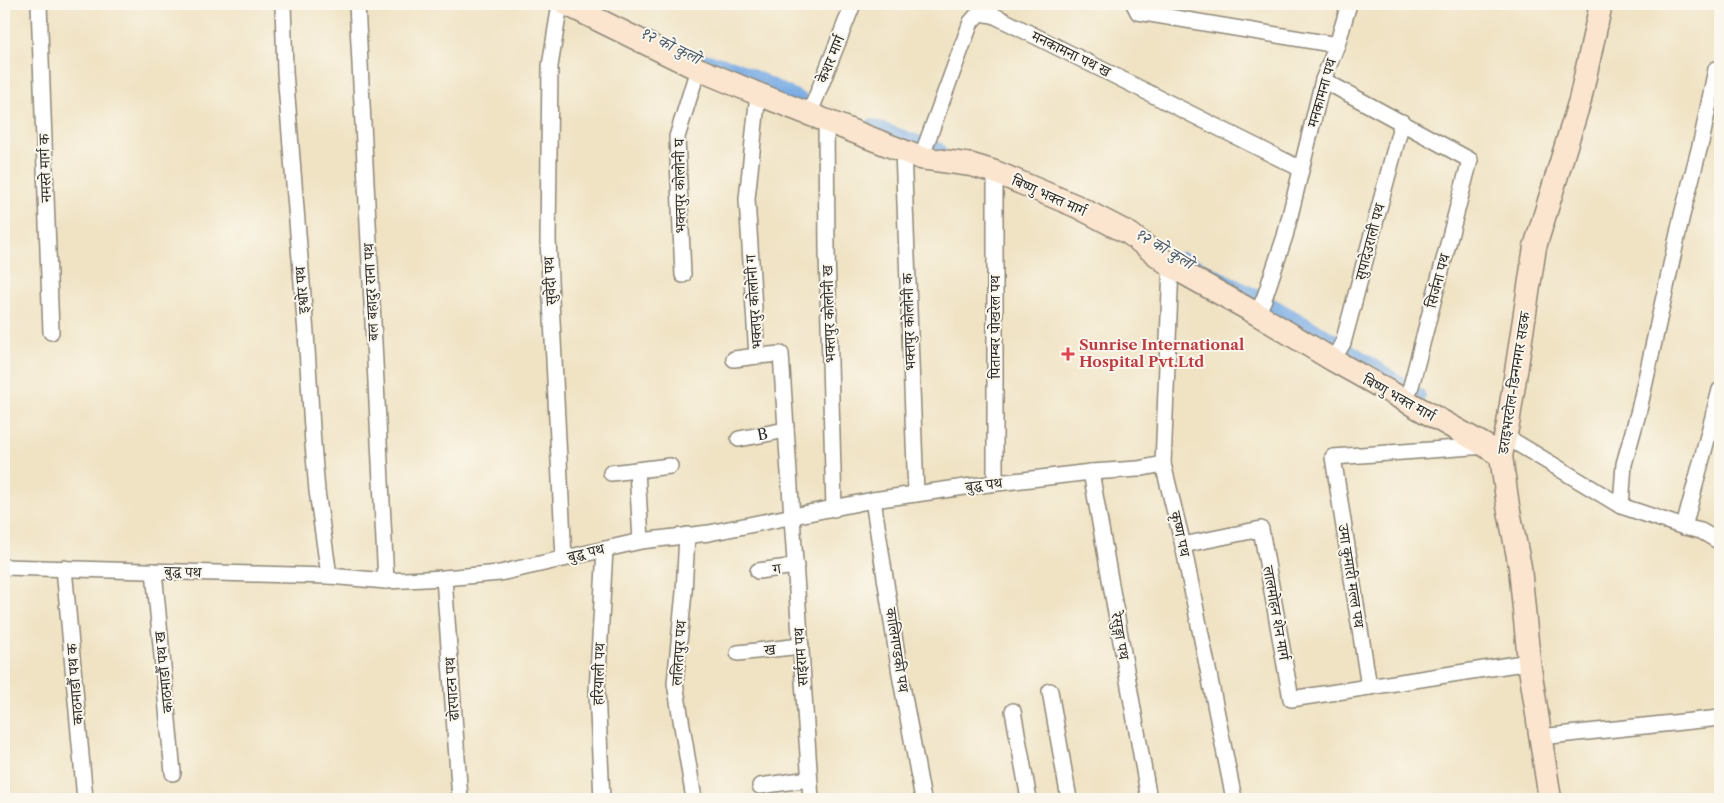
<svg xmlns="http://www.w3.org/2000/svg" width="1724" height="803" viewBox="0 0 1724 803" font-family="'Libre Caslon Text','Noto Serif Devanagari',serif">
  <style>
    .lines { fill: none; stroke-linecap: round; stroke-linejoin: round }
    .canal { stroke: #77aae3; stroke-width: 16 }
    .street-casing { stroke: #8e8778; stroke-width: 18 }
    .secondary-casing { stroke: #8e8778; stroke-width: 25 }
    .street { stroke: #fff; stroke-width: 15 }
    .secondary { stroke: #fbe5cf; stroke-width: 22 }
    .health-dot { fill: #e0444e; stroke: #fbf7ec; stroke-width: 2 }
    .labels { text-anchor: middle; stroke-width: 4; stroke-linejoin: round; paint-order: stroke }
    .street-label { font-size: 15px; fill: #2b2b2b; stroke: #fbf7ec }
    .health-label { font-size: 15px; font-weight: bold; fill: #be3a42; stroke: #fbf7ec; text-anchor: start }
    .water-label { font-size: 16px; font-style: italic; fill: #46576b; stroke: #fbf7ec }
  </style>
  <rect width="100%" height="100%" fill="#fbf7ec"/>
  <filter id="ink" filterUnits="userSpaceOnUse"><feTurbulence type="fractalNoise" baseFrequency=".02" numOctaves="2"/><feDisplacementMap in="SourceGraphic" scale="10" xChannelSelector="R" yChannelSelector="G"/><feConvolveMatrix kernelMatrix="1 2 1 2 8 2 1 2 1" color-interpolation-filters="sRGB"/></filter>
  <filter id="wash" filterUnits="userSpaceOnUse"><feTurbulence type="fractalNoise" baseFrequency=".0096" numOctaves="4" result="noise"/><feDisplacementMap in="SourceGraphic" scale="20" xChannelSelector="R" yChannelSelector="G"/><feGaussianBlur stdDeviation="1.12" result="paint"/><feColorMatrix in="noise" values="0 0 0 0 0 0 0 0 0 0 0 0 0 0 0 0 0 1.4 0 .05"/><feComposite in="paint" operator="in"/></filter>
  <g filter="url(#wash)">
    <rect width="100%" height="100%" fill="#f0e3c4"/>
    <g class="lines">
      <path class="canal" d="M 695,59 L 733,68 L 800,100
        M 872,127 L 938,150
        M 1182,260 L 1265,302 L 1338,344 L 1418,396"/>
    </g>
  </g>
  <g filter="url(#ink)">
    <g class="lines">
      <g class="street-casing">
        <g id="street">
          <path d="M 39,4 L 51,332"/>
          <path d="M 283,4 L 285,72 L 306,333 L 313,444 L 317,491 L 329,576"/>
          <path d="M 357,4 L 386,581"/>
          <path d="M 560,4 L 550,66 L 548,240 L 564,559"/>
          <path d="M 1134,4 L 1138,12 L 1337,45 L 1323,80 L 1285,236 L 1264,299 L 1257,314"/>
          <path d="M 1337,45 L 1349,4"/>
          <path d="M 1323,80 L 1470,160 L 1411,386 L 1405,401"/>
          <path d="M 758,94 L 747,199 L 757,356 L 781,354 L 811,799"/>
          <path d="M 809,115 L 853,4"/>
          <path d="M 826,120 L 827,252 L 834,509"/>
          <path d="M 903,150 L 916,494"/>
          <path d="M 921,158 L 971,22 L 979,13 L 993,15 L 1301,169"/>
          <path d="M 1171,266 L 1163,464 L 1183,545 L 1234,799"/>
          <path d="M 683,275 L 677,137 L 698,69"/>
          <path d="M 734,359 L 757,356"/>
          <path d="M 1333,360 L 1343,343 L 1402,122"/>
          <path d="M 1505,436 L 1621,506 L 1684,527 L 1701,531 L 1720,542"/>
          <path id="s1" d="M 739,439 L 786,430"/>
          <path d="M 1486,446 L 1333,457 L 1369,687 L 1529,662"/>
          <path d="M 637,470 L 641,541"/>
          <path d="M 1091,472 L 1149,799"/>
          <path d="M 611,473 L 670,466"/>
          <path d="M 995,483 L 995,172"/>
          <path d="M 873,500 L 901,680 L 923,799"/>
          <path d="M 1621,506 L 1624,464 L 1639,410 L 1682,215 L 1702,138 L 1716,69"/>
          <path d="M 1684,527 L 1720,390"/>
          <path d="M 687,535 L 684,592 L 675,683 L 694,799"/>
          <path d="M 1183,545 L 1261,529 L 1291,699 L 1369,687"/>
          <path d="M 4,567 L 329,576 L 386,581 L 444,578 L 500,573 L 641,541 L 709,533 L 873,500 L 972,486 L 1091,472 L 1138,469 L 1163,464"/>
          <path d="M 64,568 L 85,799"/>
          <path d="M 154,571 L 173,773"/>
          <path d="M 758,571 L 796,566"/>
          <path d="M 444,578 L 460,799"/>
          <path d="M 738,653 L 801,646"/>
          <path d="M 1050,691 L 1069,799"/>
          <path d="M 1013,711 L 1029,799"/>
          <path d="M 1540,737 L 1720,718"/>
          <path d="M 760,786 L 809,779"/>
          <path d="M 602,799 L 597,691 L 605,549"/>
        </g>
      </g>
      <g class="secondary-casing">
        <path id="secondary" d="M 566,4 L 698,69 L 758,94 L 921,158 L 972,165 L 995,172 L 1076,206 L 1130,234 L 1171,266 L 1257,314 L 1333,360 L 1486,446 L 1501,456
          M 1550,799 L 1529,662 L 1520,567 L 1508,506 L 1501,456 L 1508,424 L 1535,247 L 1580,100 L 1601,4"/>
      </g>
      <use href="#street" class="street"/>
      <use href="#secondary" class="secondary"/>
    </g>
  </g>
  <path class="health-dot" d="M1065.5 346.5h5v5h5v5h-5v5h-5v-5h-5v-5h5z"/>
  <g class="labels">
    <g class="street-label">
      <text transform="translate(1071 54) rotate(26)" y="5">मनकामना पथ ख</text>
      <text transform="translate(831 59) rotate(-68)" y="5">केशर मार्ग</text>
      <text transform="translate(1322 93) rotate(-74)" y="5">मनकामना पथ</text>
      <text transform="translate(45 168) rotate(-92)" y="5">नमस्ते मार्ग क</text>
      <text transform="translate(680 186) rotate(-91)" y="5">भक्तपुर कोलोनी घ</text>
      <text transform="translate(1049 196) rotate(24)" y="5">बिष्णु भक्त मार्ग</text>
      <text transform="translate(1370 242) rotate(-75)" y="5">सुपादेउराली पथ</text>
      <text transform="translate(550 281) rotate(-93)" y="5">सुवेदी पथ</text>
      <text transform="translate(1438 281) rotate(-75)" y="5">सिर्जना पथ</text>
      <text transform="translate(302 290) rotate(-95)" y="5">इश्वोर पथ</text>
      <text transform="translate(371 292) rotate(-93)" y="5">बल बहादुर राना पथ</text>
      <text transform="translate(754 302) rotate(-94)" y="5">भक्तपुर कोलोनी ग</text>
      <text transform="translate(829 314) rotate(-92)" y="5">भक्तपुर कोलोनी ख</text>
      <text transform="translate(909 322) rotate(-92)" y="5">भक्तपुर कोलोनी क</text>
      <text transform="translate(995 327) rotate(-90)" y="5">पिताम्बर पोखरेल पथ</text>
      <text transform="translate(1514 383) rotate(-81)" y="5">डराइभरटोल-डिन्गनगर सडक</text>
      <text transform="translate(1399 398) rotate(29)" y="5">बिष्णु भक्त मार्ग</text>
      <text dy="5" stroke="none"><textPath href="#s1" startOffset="24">B</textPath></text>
      <text transform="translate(984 485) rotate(-7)" y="5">बुद्ध पथ</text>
      <text transform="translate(1180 534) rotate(77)" y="5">कृष्ण पथ</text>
      <text transform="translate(586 553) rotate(-14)" y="5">बुद्ध पथ</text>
      <text transform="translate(777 569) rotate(-8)" y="5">ग</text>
      <text transform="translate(183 572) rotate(2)" y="5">बुद्ध पथ</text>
      <text transform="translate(1351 576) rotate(81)" y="5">उमा कुमारी मल्ल पथ</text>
      <text transform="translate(1276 613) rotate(80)" y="5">लालमोहन शेन मार्ग</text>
      <text transform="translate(1120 636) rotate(80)" y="5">रेसुङ्गा पथ</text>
      <text transform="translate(770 650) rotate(-6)" y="5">ख</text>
      <text transform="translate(897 650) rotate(81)" y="5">कालिगण्डकी पथ</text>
      <text transform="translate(679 653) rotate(-86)" y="5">ललितपुर पथ</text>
      <text transform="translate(801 657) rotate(-94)" y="5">साईराम पथ</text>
      <text transform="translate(164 672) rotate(-96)" y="5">काठमाडौँ पथ ख</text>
      <text transform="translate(599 674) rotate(-88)" y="5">हरियाली पथ</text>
      <text transform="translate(75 684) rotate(-95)" y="5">काठमाडौँ पथ क</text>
      <text transform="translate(452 689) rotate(-94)" y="5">ढोरपाटन पथ</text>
    </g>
    <g class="health-label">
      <text x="1079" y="350">Sunrise International<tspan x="1079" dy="17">Hospital Pvt.Ltd</tspan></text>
    </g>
    <g class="water-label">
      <text transform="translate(671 45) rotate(26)" y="6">१२ को कुलो</text>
      <text transform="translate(1165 248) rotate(31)" y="6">१२ को कुलो</text>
    </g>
  </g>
  <rect width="1724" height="803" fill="none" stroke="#fbf7ec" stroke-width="20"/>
</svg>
